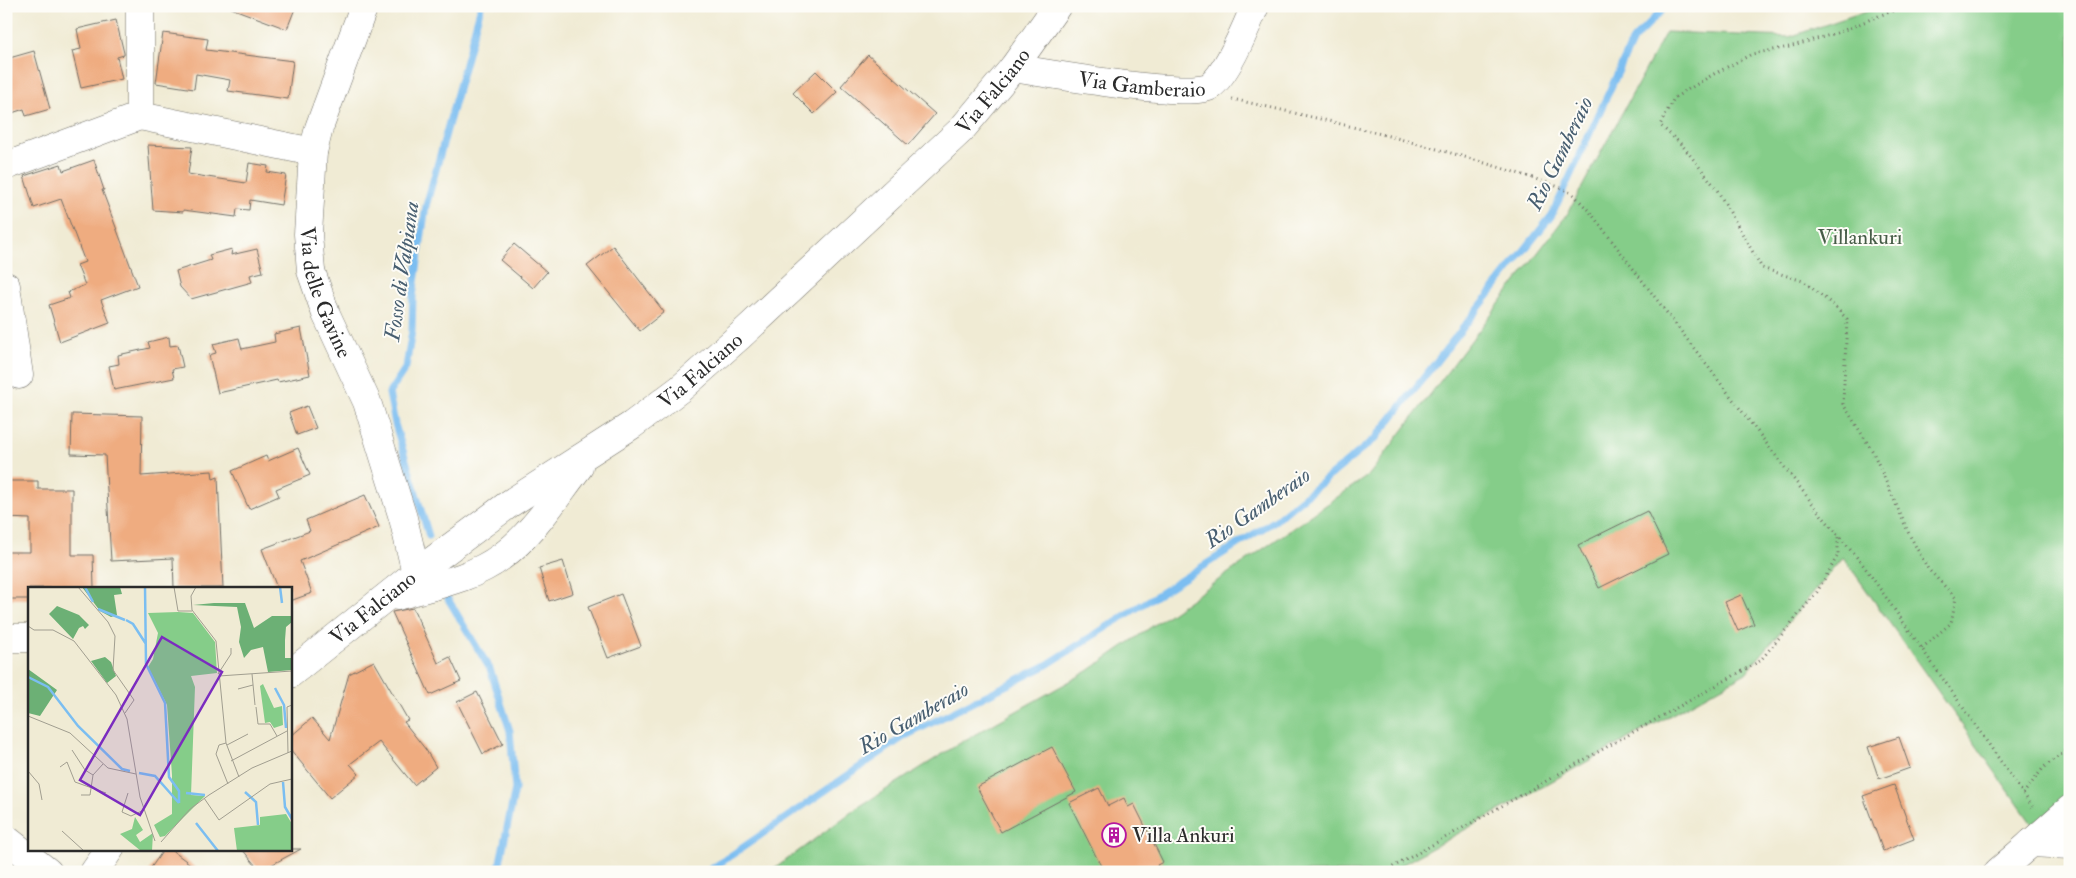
<svg xmlns="http://www.w3.org/2000/svg" width="2076" height="878" viewBox="0 0 2076 878" font-family="'IM FELL Double Pica',serif">
  <style>
    .green { fill: #85cd89; stroke: #587c5a }
    .lines { fill: none; stroke-linecap: round; stroke-linejoin: round }
    .stream { stroke: #7bbef1; stroke-width: 7 }
    .building { fill: #efac80 }
    .minor-casing { stroke: #706e66; stroke-width: 29 }
    .path { stroke: #706e66; stroke-width: 3; stroke-dasharray: 1 4; stroke-linecap: butt }
    .minor { stroke: #fff; stroke-width: 28 }
    .labels { text-anchor: middle; stroke-width: 4; stroke-linejoin: round; paint-order: stroke }
    .street-label { font-size: 21px; fill: #2b2b2b; stroke: #fdfcf7 }
    .park-label { font-size: 21px; fill: #465c47; stroke: #fdfcf7 }
    .poi-label { font-size: 21px; fill: #2b2b2b; stroke: #fdfcf7; text-anchor: start }
    .water-label { font-size: 22px; font-style: italic; fill: #475e70; stroke: #fdfcf7 }
    .inset-river { fill: none; stroke: #7bbef1; stroke-width: 2.5 }
    .inset-road { fill: none; stroke: #a19e90; stroke-width: 1 }
    .view { fill: #7b2cbf; fill-opacity: 0.15; stroke: #7b2cbf; stroke-width: 2.5 }
    .inset-edge { fill: none; stroke: #2b2b2b; stroke-width: 2.5 }
  </style>
  <rect width="100%" height="100%" fill="#fdfcf7"/>
  <filter id="ink" filterUnits="userSpaceOnUse"><feTurbulence type="fractalNoise" baseFrequency=".02" numOctaves="2"/><feDisplacementMap in="SourceGraphic" scale="10" xChannelSelector="R" yChannelSelector="G"/><feConvolveMatrix kernelMatrix="1 2 1 2 8 2 1 2 1" color-interpolation-filters="sRGB"/></filter>
  <filter id="wash" filterUnits="userSpaceOnUse"><feTurbulence type="fractalNoise" baseFrequency=".0096" numOctaves="4" result="noise"/><feDisplacementMap in="SourceGraphic" scale="20" xChannelSelector="R" yChannelSelector="G"/><feGaussianBlur stdDeviation="1.12" result="paint"/><feColorMatrix in="noise" values="0 0 0 0 0 0 0 0 0 0 0 0 0 0 0 0 0 1.4 0 .05"/><feComposite in="paint" operator="in"/></filter>
  <g filter="url(#wash)">
    <rect width="100%" height="100%" fill="#f0ebd4"/>
    <path class="green" d="M 1881,6 L 2070,6 L 2070,799 L 2032,824 L 1843,557 L 1746,673 L 1389,872 L 770,872 L 857,808 L 965,740 L 1088,671 L 1369,475 L 1568,213 L 1666,32 L 1789,37 Z"/>
    <g class="lines">
      <path class="stream" d="M 429,536 L 395,424 L 389,393 L 406,367 L 412,331 L 413,296 L 426,206 L 481,6
        M 448,599 L 490,669 L 510,731 L 515,789 L 498,872
        M 707,872 L 905,736 L 1045,666 L 1276,520 L 1376,438 L 1552,215 L 1633,40 L 1666,6"/>
    </g>
    <g id="blocks">
      <path class="building" d="M 231,6 L 296,6 L 287,29 L 231,8 Z
        M 116,20 L 124,53 L 124,55 L 117,57 L 122,79 L 81,88 L 72,51 L 81,49 L 77,29 Z
        M 163,33 L 208,39 L 206,50 L 293,61 L 288,99 L 228,91 L 230,80 L 196,74 L 194,89 L 156,83 Z
        M 34,51 L 50,109 L 26,116 L 24,109 L 6,115 L 6,59 Z
        M 868,55 L 935,114 L 908,145 L 841,86 Z
        M 816,71 L 837,92 L 814,114 L 793,93 Z
        M 148,145 L 192,147 L 188,174 L 246,183 L 249,163 L 268,166 L 267,172 L 286,175 L 281,205 L 250,200 L 249,210 L 237,209 L 236,217 L 183,210 L 183,212 L 153,210 Z
        M 94,160 L 104,190 L 102,190 L 138,286 L 101,300 L 110,323 L 60,342 L 49,305 L 70,298 L 68,292 L 85,285 L 77,265 L 85,262 L 61,199 L 34,208 L 24,176 L 61,164 L 63,171 Z
        M 514,244 L 547,272 L 533,288 L 500,260 Z
        M 613,246 L 664,312 L 640,331 L 587,266 Z
        M 232,249 L 231,255 L 257,249 L 263,272 L 250,275 L 252,282 L 191,299 L 180,287 L 176,271 L 211,260 L 209,255 Z
        M 301,328 L 310,375 L 278,382 L 277,380 L 218,393 L 209,355 L 216,353 L 213,344 L 239,338 L 242,349 L 275,342 L 274,334 Z
        M 169,337 L 170,346 L 178,345 L 183,367 L 172,369 L 174,378 L 114,390 L 109,366 L 119,364 L 118,355 L 150,348 L 148,342 Z
        M 307,406 L 316,428 L 297,435 L 289,413 Z
        M 72,414 L 142,416 L 141,476 L 212,471 L 213,479 L 218,477 L 223,588 L 174,588 L 173,558 L 111,561 L 105,455 L 71,454 Z
        M 298,448 L 310,475 L 276,489 L 279,496 L 249,509 L 232,471 L 266,456 L 268,461 Z
        M 6,481 L 38,481 L 38,489 L 72,489 L 72,555 L 93,555 L 94,588 L 29,588 L 29,599 L 6,599 L 6,552 L 30,552 L 30,519 L 6,518 Z
        M 365,495 L 379,527 L 300,561 L 312,593 L 290,601 L 290,588 L 277,588 L 262,549 L 310,531 L 306,520 Z
        M 1647,511 L 1668,554 L 1599,588 L 1578,545 Z
        M 563,561 L 573,593 L 549,601 L 539,568 Z
        M 621,594 L 641,646 L 608,658 L 588,607 Z
        M 1741,595 L 1754,624 L 1738,631 L 1725,602 Z
        M 413,608 L 438,663 L 450,657 L 461,681 L 430,695 L 392,612 Z
        M 374,661 L 408,720 L 404,722 L 426,750 L 436,767 L 414,785 L 379,742 L 350,764 L 359,774 L 330,798 L 290,749 L 290,737 L 312,718 L 330,739 L 349,674 Z
        M 477,692 L 503,744 L 483,754 L 457,702 Z
        M 1899,737 L 1910,768 L 1879,779 L 1868,747 Z
        M 1052,747 L 1076,792 L 1001,832 L 977,787 Z
        M 1894,785 L 1914,839 L 1883,851 L 1863,796 Z
        M 1099,788 L 1108,806 L 1124,798 L 1128,807 L 1134,804 L 1163,862 L 1157,865 L 1161,872 L 1104,872 L 1069,803 Z
        M 164,849 L 170,849 L 201,872 L 148,872 Z
        M 242,849 L 301,849 L 260,871 Z"/>
    </g>
  </g>
  <g filter="url(#ink)">
    <use href="#blocks" fill-opacity="0" stroke="#706e66" stroke-width="1"/>
    <g class="lines">
      <g class="minor-casing">
        <g id="minor">
          <path id="s1" d="M 364,6 L 319,128 L 313,152 L 308,234 L 311,271 L 326,314 L 367,402 L 403,518 L 416,573"/>
          <path id="s2" d="M 1013,68 C 1044,73 1191,99 1210,86 C 1228,73 1246,27 1255,6"/>
          <path d="M 140,116 L 140,6"/>
          <path d="M 6,166 L 140,116 L 313,152"/>
          <path d="M 6,286 L 19,375"/>
          <path d="M 397,596 C 431,586 472,579 501,557 C 533,534 555,498 579,467"/>
          <path d="M 6,638 L 29,638"/>
          <path id="s3" d="M 290,674 L 416,573 L 509,504 L 632,425 L 680,389 L 740,336 L 961,130 L 1013,68 L 1057,6"/>
          <path d="M 6,839 L 48,872"/>
          <path d="M 2031,843 L 2070,845"/>
          <path d="M 94,872 L 110,849"/>
          <path d="M 1998,872 L 2070,809"/>
        </g>
      </g>
      <path class="path" d="M 1907,6 L 1881,15 L 1837,33 L 1789,47 L 1752,54 L 1712,75 L 1674,98 L 1660,125 L 1682,145 L 1716,188 L 1762,268 L 1803,281 L 1832,304 L 1847,319 L 1843,404 L 1873,452 L 1909,534 L 1928,569 L 1956,598 L 1951,623 L 1922,648
        M 1232,99 C 1342,123 1452,150 1559,187 L 1573,194 L 1590,212 L 1818,511 L 1864,566 L 2034,809
        M 2023,794 L 2044,767 L 2070,748
        M 1384,872 L 1760,661 L 1817,592 L 1838,555 L 1838,535"/>
      <use href="#minor" class="minor"/>
    </g>
  </g>
  <defs>
    <g id="building-ring" transform="scale(1.25)"><circle r="9.5" fill="#fdfcf7" stroke="#b5179e" stroke-width="1.5"/><path d="M-4-6H4V6H1V3H-1V6H-4ZM-2.5-4.3h1.7v1.8h-1.7ZM.8-4.3h1.7v1.8H.8ZM-2.5-1h1.7V.8h-1.7ZM.8-1h1.7V.8H.8Z" fill="#b5179e"/></g>
  </defs>
  <g fill-rule="evenodd">
    <use href="#building-ring" x="1114" y="835"/>
  </g>
  <g class="labels">
    <g class="street-label">
      <text dy="7" stroke="none"><textPath href="#s2" startOffset="130">Via Gamberaio</textPath></text>
      <text dy="7" stroke="none"><textPath href="#s3" startOffset="916">Via Falciano</textPath></text>
      <text dy="7" stroke="none"><textPath href="#s1" startOffset="298">Via delle Gavine</textPath></text>
      <text dy="7" stroke="none"><textPath href="#s3" startOffset="511">Via Falciano</textPath></text>
      <text dy="7" stroke="none"><textPath href="#s3" startOffset="106">Via Falciano</textPath></text>
    </g>
    <g class="park-label">
      <text x="1860" y="244">Villankuri</text>
    </g>
    <g class="poi-label">
      <text x="1132" y="842">Villa Ankuri</text>
    </g>
    <g class="water-label">
      <text transform="translate(1559 153) rotate(-64)" y="8">Rio Gamberaio</text>
      <text transform="translate(401 271) rotate(-82)" y="8">Fosso di Valpiana</text>
      <text transform="translate(1257 507) rotate(-35)" y="8">Rio Gamberaio</text>
      <text transform="translate(913 717) rotate(-30)" y="8">Rio Gamberaio</text>
    </g>
  </g>
  <g transform="translate(28 587)">
    <rect width="264" height="264" fill="#f0ebd4"/>
    <path d="M 150,25 L 165,26 L 187,55 L 189,86 L 163,89 L 167,100 L 163,208 L 177,209 L 137,249 L 132,250 L 126,238 L 144,227 L 144,188 L 139,118 L 120,80 L 125,72 L 130,46 L 120,26 ZM 235,97 L 246,121 L 254,119 L 255,138 L 246,141 L 242,135 L 237,136 L 232,99 ZM 258,227 L 264,237 L 264,264 L 209,264 L 206,241 L 232,238 L 232,230 ZM 107,230 L 115,243 L 108,248 L 112,255 L 125,246 L 124,264 L 113,264 L 92,247 L 104,242 Z" fill="#85cd89"/>
    <path d="M 54,0 L 92,0 L 94,7 L 86,8 L 89,28 L 83,30 L 72,24 ZM 186,16 L 217,16 L 226,41 L 244,29 L 263,29 L 264,35 L 258,40 L 257,53 L 257,71 L 264,71 L 264,83 L 240,85 L 235,60 L 223,63 L 216,71 L 211,55 L 213,40 L 209,20 L 165,18 ZM 29,19 L 51,28 L 61,38 L 57,42 L 55,39 L 51,41 L 45,52 L 21,27 ZM 77,70 L 83,75 L 88,89 L 79,96 L 63,74 ZM 0,82 L 29,103 L 12,129 L 0,126 Z" fill="#6cb075"/>
    <path class="inset-river" d="M 57,0 L 65,15M 117,0 L 118,77 L 137,116 L 141,190 L 151,204 L 151,216M 252,0 L 254,16M 70,22 L 97,33M 98,33 L 105,37 L 118,57M 0,90 L 20,100 L 50,139 L 94,182 L 102,184M 247,101 L 256,118 L 258,141M 111,186 L 127,189 L 151,216M 255,195 L 257,220 L 264,232M 217,205 L 228,215 L 230,238M 158,206 L 177,208M 168,236 L 190,264"/>
    <path class="inset-road" d="M 50,0 L 80,35 L 87,49 L 85,83 L 106,113 L 97,126M 146,0 L 150,24 L 164,24M 168,0 L 163,9 L 164,23 L 188,54 L 198,156 L 211,190M 0,39 L 6,43 L 25,43 L 46,54 L 88,108 L 99,132 L 112,210 L 127,254M 190,87 L 203,67 L 203,61M 224,87 L 227,118M 191,89 L 264,84M 210,102 L 225,98M 228,120 L 230,137 L 242,137 L 249,149M 0,129 L 42,146 L 80,181 L 108,187M 198,156 L 191,158 L 188,167 L 200,197M 199,158 L 220,147M 44,163 L 57,183 L 65,188M 260,166 L 259,120 L 264,118M 203,174 L 259,144M 32,180 L 39,175 L 47,195 L 78,206M 0,184 L 11,197 L 14,213M 100,206 L 94,225 L 103,229 L 116,223M 53,208 L 62,208 L 65,188 L 75,177M 176,211 L 191,233 L 242,197 L 264,192M 34,244 L 56,264M 133,255 L 162,222 L 181,208 L 224,181 L 264,164"/>
    <path class="view" d="M 134,50 L 194,85 L 112,228 L 52,193 Z"/>
    <rect width="264" height="264" class="inset-edge"/>
  </g>
  <rect width="2076" height="878" fill="none" stroke="#fdfcf7" stroke-width="25"/>
</svg>
